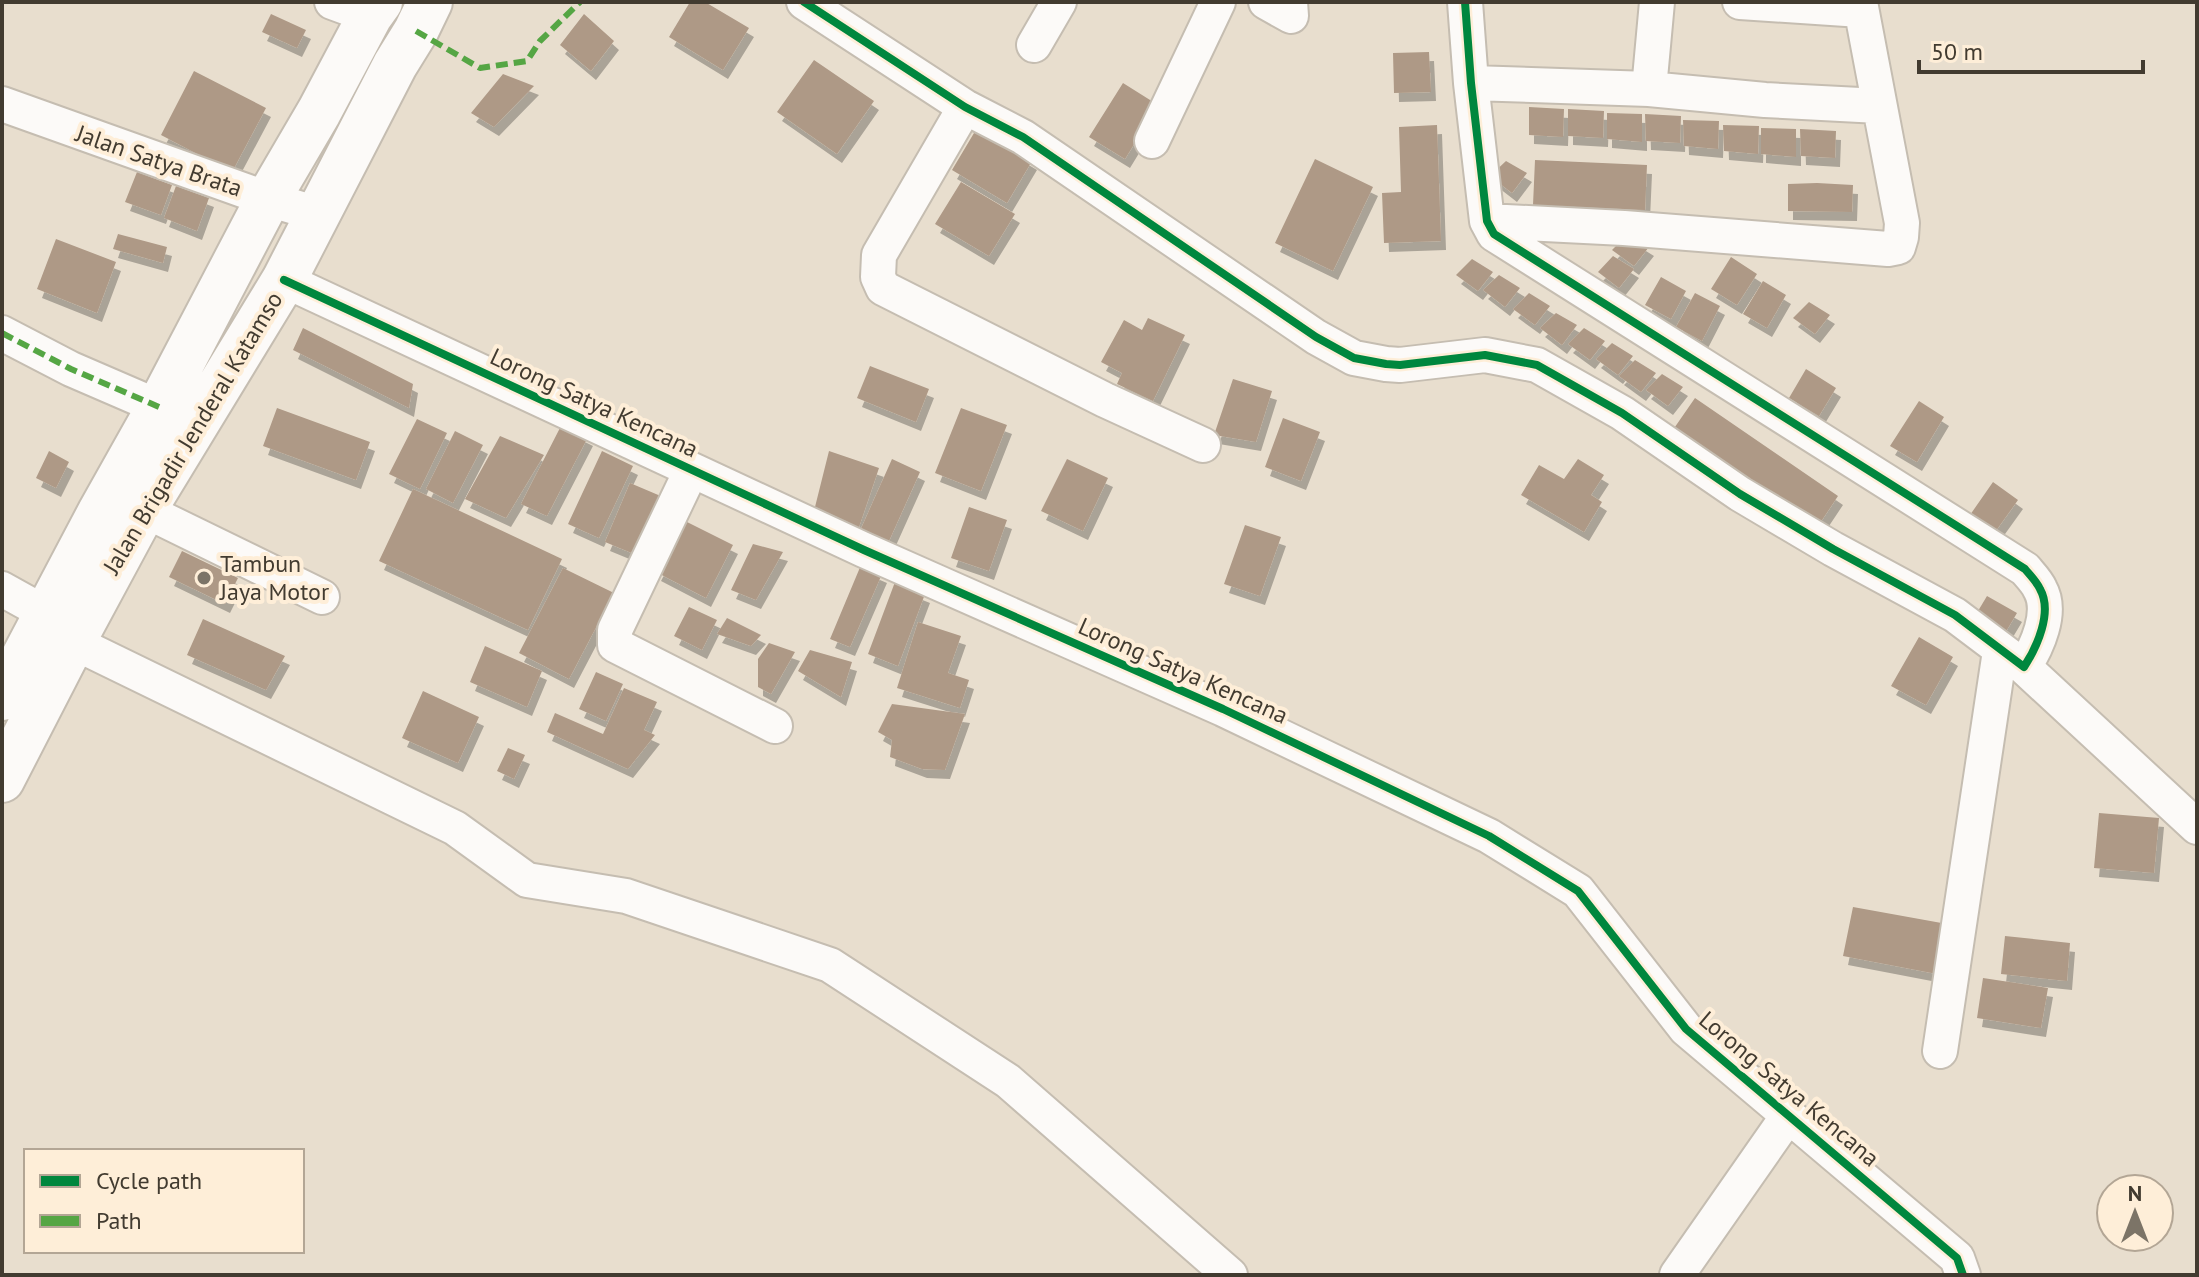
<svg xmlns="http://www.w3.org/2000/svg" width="2199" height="1277" viewBox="0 0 2199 1277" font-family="'PT Sans',sans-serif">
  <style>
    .building { fill: #ae9986; filter: url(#shadow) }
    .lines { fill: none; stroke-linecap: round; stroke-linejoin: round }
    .minor-casing { stroke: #c5bdb1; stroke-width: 38 }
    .major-casing { stroke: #c5bdb1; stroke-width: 48 }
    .minor { stroke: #fcfaf8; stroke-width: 34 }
    .major { stroke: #fcfaf8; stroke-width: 44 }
    .quiet { stroke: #55a644; stroke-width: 6; stroke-dasharray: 12 6; stroke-linecap: butt }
    .cycleway-casing { stroke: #feeed8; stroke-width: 13 }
    .cycleway { stroke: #00873e; stroke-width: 8 }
    .poi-dot { fill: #7c7467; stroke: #feeed8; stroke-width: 3 }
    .labels { text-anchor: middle; stroke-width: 8; stroke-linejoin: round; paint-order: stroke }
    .street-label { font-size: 24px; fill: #423b30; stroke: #feeed8 }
    .poi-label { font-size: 24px; fill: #423b30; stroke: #feeed8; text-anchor: start }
  </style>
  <defs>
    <filter id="shadow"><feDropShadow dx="5" dy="9" stdDeviation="0" flood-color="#0004"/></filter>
  </defs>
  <rect width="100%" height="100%" fill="#e8dece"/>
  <path class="building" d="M 690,2 L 705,2 L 749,28 L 723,70 L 669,37 Z
    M 271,14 L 306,30 L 297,48 L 262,32 Z
    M 584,14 L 614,41 L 591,71 L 560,45 Z
    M 1429,52 L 1431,92 L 1394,93 L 1393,53 Z
    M 814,60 L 874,101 L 837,154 L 777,112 Z
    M 194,71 L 266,108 L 232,172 L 161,135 Z
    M 503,74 L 534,86 L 494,127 L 471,113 Z
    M 1123,83 L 1158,105 L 1125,159 L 1089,137 Z
    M 1529,107 L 1564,109 L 1563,137 L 1529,135 Z
    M 1568,109 L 1604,111 L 1603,138 L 1568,136 Z
    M 1607,113 L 1642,114 L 1642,142 L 1607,139 Z
    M 1645,114 L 1681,116 L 1680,143 L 1646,141 Z
    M 1683,120 L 1719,121 L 1718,149 L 1684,146 Z
    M 1437,125 L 1441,241 L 1384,243 L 1382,193 L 1401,192 L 1399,127 Z
    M 1723,125 L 1759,126 L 1758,154 L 1724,151 Z
    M 977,128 L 1032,161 L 1007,203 L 952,170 Z
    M 1761,128 L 1796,129 L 1796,157 L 1761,154 Z
    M 1800,129 L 1836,131 L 1835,158 L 1801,156 Z
    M 1315,159 L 1373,187 L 1333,271 L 1275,243 Z
    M 1535,160 L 1647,165 L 1645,210 L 1533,205 Z
    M 1506,161 L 1527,173 L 1512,193 L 1490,176 Z
    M 137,172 L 172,185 L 161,215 L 125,202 Z
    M 961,182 L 1015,214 L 989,256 L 935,224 Z
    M 1817,183 L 1853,185 L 1852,212 L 1788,211 L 1788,184 Z
    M 176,186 L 209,198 L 197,231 L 164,218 Z
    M 118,234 L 167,247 L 163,263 L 113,249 Z
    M 1628,234 L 1649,247 L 1634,266 L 1612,250 Z
    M 56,239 L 116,262 L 97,313 L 37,289 Z
    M 1613,256 L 1634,269 L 1619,288 L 1598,272 Z
    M 1731,257 L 1757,274 L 1737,305 L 1711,289 Z
    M 1472,259 L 1493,272 L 1478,291 L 1456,275 Z
    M 1499,275 L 1520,288 L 1505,307 L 1483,290 Z
    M 1661,277 L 1686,291 L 1671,319 L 1645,305 Z
    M 1763,281 L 1786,295 L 1767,328 L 1743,314 Z
    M 1529,293 L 1550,306 L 1535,325 L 1513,309 Z
    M 1695,293 L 1720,306 L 1702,341 L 1676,327 Z
    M 1809,302 L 1830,315 L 1815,334 L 1793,318 Z
    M 1556,313 L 1577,325 L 1562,345 L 1540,328 Z
    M 1148,318 L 1185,335 L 1153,401 L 1117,384 L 1122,373 L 1101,362 L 1124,320 L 1142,330 Z
    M 303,328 L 413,384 L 409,408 L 293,350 Z
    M 1584,328 L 1605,341 L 1590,360 L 1568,344 Z
    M 1612,343 L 1633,356 L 1618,375 L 1596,359 Z
    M 1635,360 L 1656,373 L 1641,392 L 1619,376 Z
    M 870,366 L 929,389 L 916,422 L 857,398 Z
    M 1806,369 L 1836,388 L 1819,416 L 1789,398 Z
    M 1662,374 L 1683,387 L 1668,406 L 1646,390 Z
    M 1233,379 L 1272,391 L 1256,442 L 1214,435 Z
    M 1695,398 L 1838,496 L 1812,535 L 1668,437 Z
    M 1919,401 L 1944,417 L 1917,462 L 1890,446 Z
    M 277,408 L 370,442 L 356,480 L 263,446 Z
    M 961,408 L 1007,425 L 981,491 L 935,473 Z
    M 1283,418 L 1320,432 L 1301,481 L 1265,467 Z
    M 417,419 L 447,433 L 420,489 L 389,474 Z
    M 562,424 L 588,437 L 547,516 L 521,504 Z
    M 455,431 L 483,445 L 453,503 L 426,489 Z
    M 500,436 L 544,455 L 506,518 L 465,499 Z
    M 49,451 L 69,462 L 56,488 L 36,478 Z
    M 602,451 L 633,466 L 599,538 L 568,524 Z
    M 829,451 L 879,468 L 858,530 L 813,515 Z
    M 892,459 L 920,472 L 884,552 L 856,540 Z
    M 1067,459 L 1108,478 L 1083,531 L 1041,511 Z
    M 1578,459 L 1604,475 L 1591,495 L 1602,502 L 1584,532 L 1521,495 L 1539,465 L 1564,479 Z
    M 1993,482 L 2018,500 L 1995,532 L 1970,515 Z
    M 630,483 L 663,497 L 639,556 L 605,542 Z
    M 413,489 L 562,559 L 528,630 L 379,561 Z
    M 969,507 L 1007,520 L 989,571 L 951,558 Z
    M 683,520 L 733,545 L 706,598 L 656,572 Z
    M 1245,525 L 1281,537 L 1260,596 L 1224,584 Z
    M 753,544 L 783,552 L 756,600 L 731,590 Z
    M 182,551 L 238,578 L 225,604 L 169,577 Z
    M 861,565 L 882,574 L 850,647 L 830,639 Z
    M 563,568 L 614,593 L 569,679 L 519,653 Z
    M 895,582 L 925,594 L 898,666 L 868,654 Z
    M 1987,596 L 2017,613 L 2005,633 L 1975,616 Z
    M 689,607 L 717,620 L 702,650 L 674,636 Z
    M 727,618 L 761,635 L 751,646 L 717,634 Z
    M 203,619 L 285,656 L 266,690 L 187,655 Z
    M 918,622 L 961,636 L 948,673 L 969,680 L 960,708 L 897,688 Z
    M 1919,637 L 1953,657 L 1926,705 L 1891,686 Z
    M 769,643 L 795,652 L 771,694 L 758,687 L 758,659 Z
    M 485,646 L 542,671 L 527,707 L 470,682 Z
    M 810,650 L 852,662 L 841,697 L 798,671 Z
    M 596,672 L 623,684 L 606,721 L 579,709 Z
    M 624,688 L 657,702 L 644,730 L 655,735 L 628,769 L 547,732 L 555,713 L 603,734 Z
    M 423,691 L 479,717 L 458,763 L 402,738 Z
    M 892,704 L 965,714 L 945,770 L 922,769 L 890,757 L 892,740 L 878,732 Z
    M 508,748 L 525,755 L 514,779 L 497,771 Z
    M 2099,813 L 2159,818 L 2154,873 L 2094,868 Z
    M 1853,907 L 1947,924 L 1937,974 L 1843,956 Z
    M 2005,936 L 2070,943 L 2067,981 L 2001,974 Z
    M 1983,978 L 2048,988 L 2041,1028 L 1977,1018 Z"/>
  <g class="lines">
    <g class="minor-casing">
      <path id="minor" d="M 332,2 L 370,16
        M 804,2 L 965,107 L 1023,137 L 1316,337 L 1354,358 L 1386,364 L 1400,365 L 1485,355 L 1537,365 L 1622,413 L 1740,494 L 1833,549 L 1955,615 L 2024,667 C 2037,647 2053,612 2040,589 C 2037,582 2030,575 2025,569 L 1494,234 L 1487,221 L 1471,83 L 1465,2
        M 1266,2 L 1291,16 L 1290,2
        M 1740,2 L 1861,10
        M 1034,45 L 1059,2
        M 1471,83 L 1649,89 L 1765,100 L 1879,106
        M 1649,89 L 1657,2
        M 2,104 L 268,199 L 318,214
        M 965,107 L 879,255 L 878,277 L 883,288 L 1105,400 L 1203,445
        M 1152,141 L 1218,2
        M 1487,221 L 1624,228 L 1888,249 L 1898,247 L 1901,237 L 1902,223 L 1860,2
        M 284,280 L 864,550 L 1223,709 L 1489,836 L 1578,891 L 1686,1029 L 1957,1258 L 1963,1275
        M 2,333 L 71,369 L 159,407
        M 691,471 L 615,630 L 615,645 L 775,726
        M 144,510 L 322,597
        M 2,589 L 47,614
        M 73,642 L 455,828 L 527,880 L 626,896 L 830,965 L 1008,1081 L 1230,1275
        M 2024,667 L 2197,827
        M 1940,1051 L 2000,651
        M 1677,1275 L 1788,1116"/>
    </g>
    <g class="major-casing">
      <path id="major" d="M 2,698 L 100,512 L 159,407 L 268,199 L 319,112 L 370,16 L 380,2
        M 2,780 L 73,642 L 144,510 L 284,280 L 395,65 L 416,31 L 430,2"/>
    </g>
    <use href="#minor" class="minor"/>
    <use href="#major" class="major"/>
    <path class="quiet" d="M 416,31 L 480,68 L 527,61 L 540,41 L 580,2
      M 2,333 L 71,369 L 159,407"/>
    <g class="cycleway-casing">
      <path id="cycleway" d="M 804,2 L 965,107 L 1023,137 L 1316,337 L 1354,358 L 1386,364 L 1400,365 L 1485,355 L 1537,365 L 1622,413 L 1740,494 L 1833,549 L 1955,615 L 2024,667 C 2037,647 2053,612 2040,589 C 2037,582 2030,575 2025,569 L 1494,234 L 1487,221 L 1471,83 L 1465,2
        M 284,280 L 864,550 L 1223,709 L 1489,836 L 1578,891 L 1686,1029 L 1957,1258 L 1963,1275"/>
    </g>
    <use href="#cycleway" class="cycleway"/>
  </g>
  <circle class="poi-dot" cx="204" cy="578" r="8"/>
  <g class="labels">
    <g class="street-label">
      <text transform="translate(159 161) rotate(19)" y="8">Jalan Satya Brata</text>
      <text transform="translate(594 403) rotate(25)" y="8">Lorong Satya Kencana</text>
      <text transform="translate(193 433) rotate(-59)" y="8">Jalan Brigadir Jenderal Katamso</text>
      <text transform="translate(1183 671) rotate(24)" y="8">Lorong Satya Kencana</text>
      <text transform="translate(1789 1089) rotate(40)" y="8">Lorong Satya Kencana</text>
    </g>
    <g class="poi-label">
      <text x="220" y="572">Tambun<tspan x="220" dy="28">Jaya Motor</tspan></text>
    </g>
  </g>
  <rect width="2199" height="1277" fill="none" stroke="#423b30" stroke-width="8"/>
  <rect x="24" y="1149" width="280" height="104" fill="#feeed8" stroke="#b3a695" stroke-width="2"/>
  <rect x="40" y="1175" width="40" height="12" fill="#00873e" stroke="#b3a695" stroke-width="2"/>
  <text x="96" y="1189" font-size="24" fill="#423b30">Cycle path</text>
  <rect x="40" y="1215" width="40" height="12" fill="#55a644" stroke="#b3a695" stroke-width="2"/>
  <text x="96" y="1229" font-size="24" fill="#423b30">Path</text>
  <g transform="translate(2135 1213)"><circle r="38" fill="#feeed8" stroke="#b3a695" stroke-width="2"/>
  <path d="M0-6L14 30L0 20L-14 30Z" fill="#7c7467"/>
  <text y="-12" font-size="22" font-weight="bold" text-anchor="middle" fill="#423b30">N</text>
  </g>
  <path d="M1919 60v12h224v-12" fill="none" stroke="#423b30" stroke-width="4"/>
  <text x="1931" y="60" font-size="24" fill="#423b30" stroke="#feeed8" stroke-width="6" paint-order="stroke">50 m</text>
</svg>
